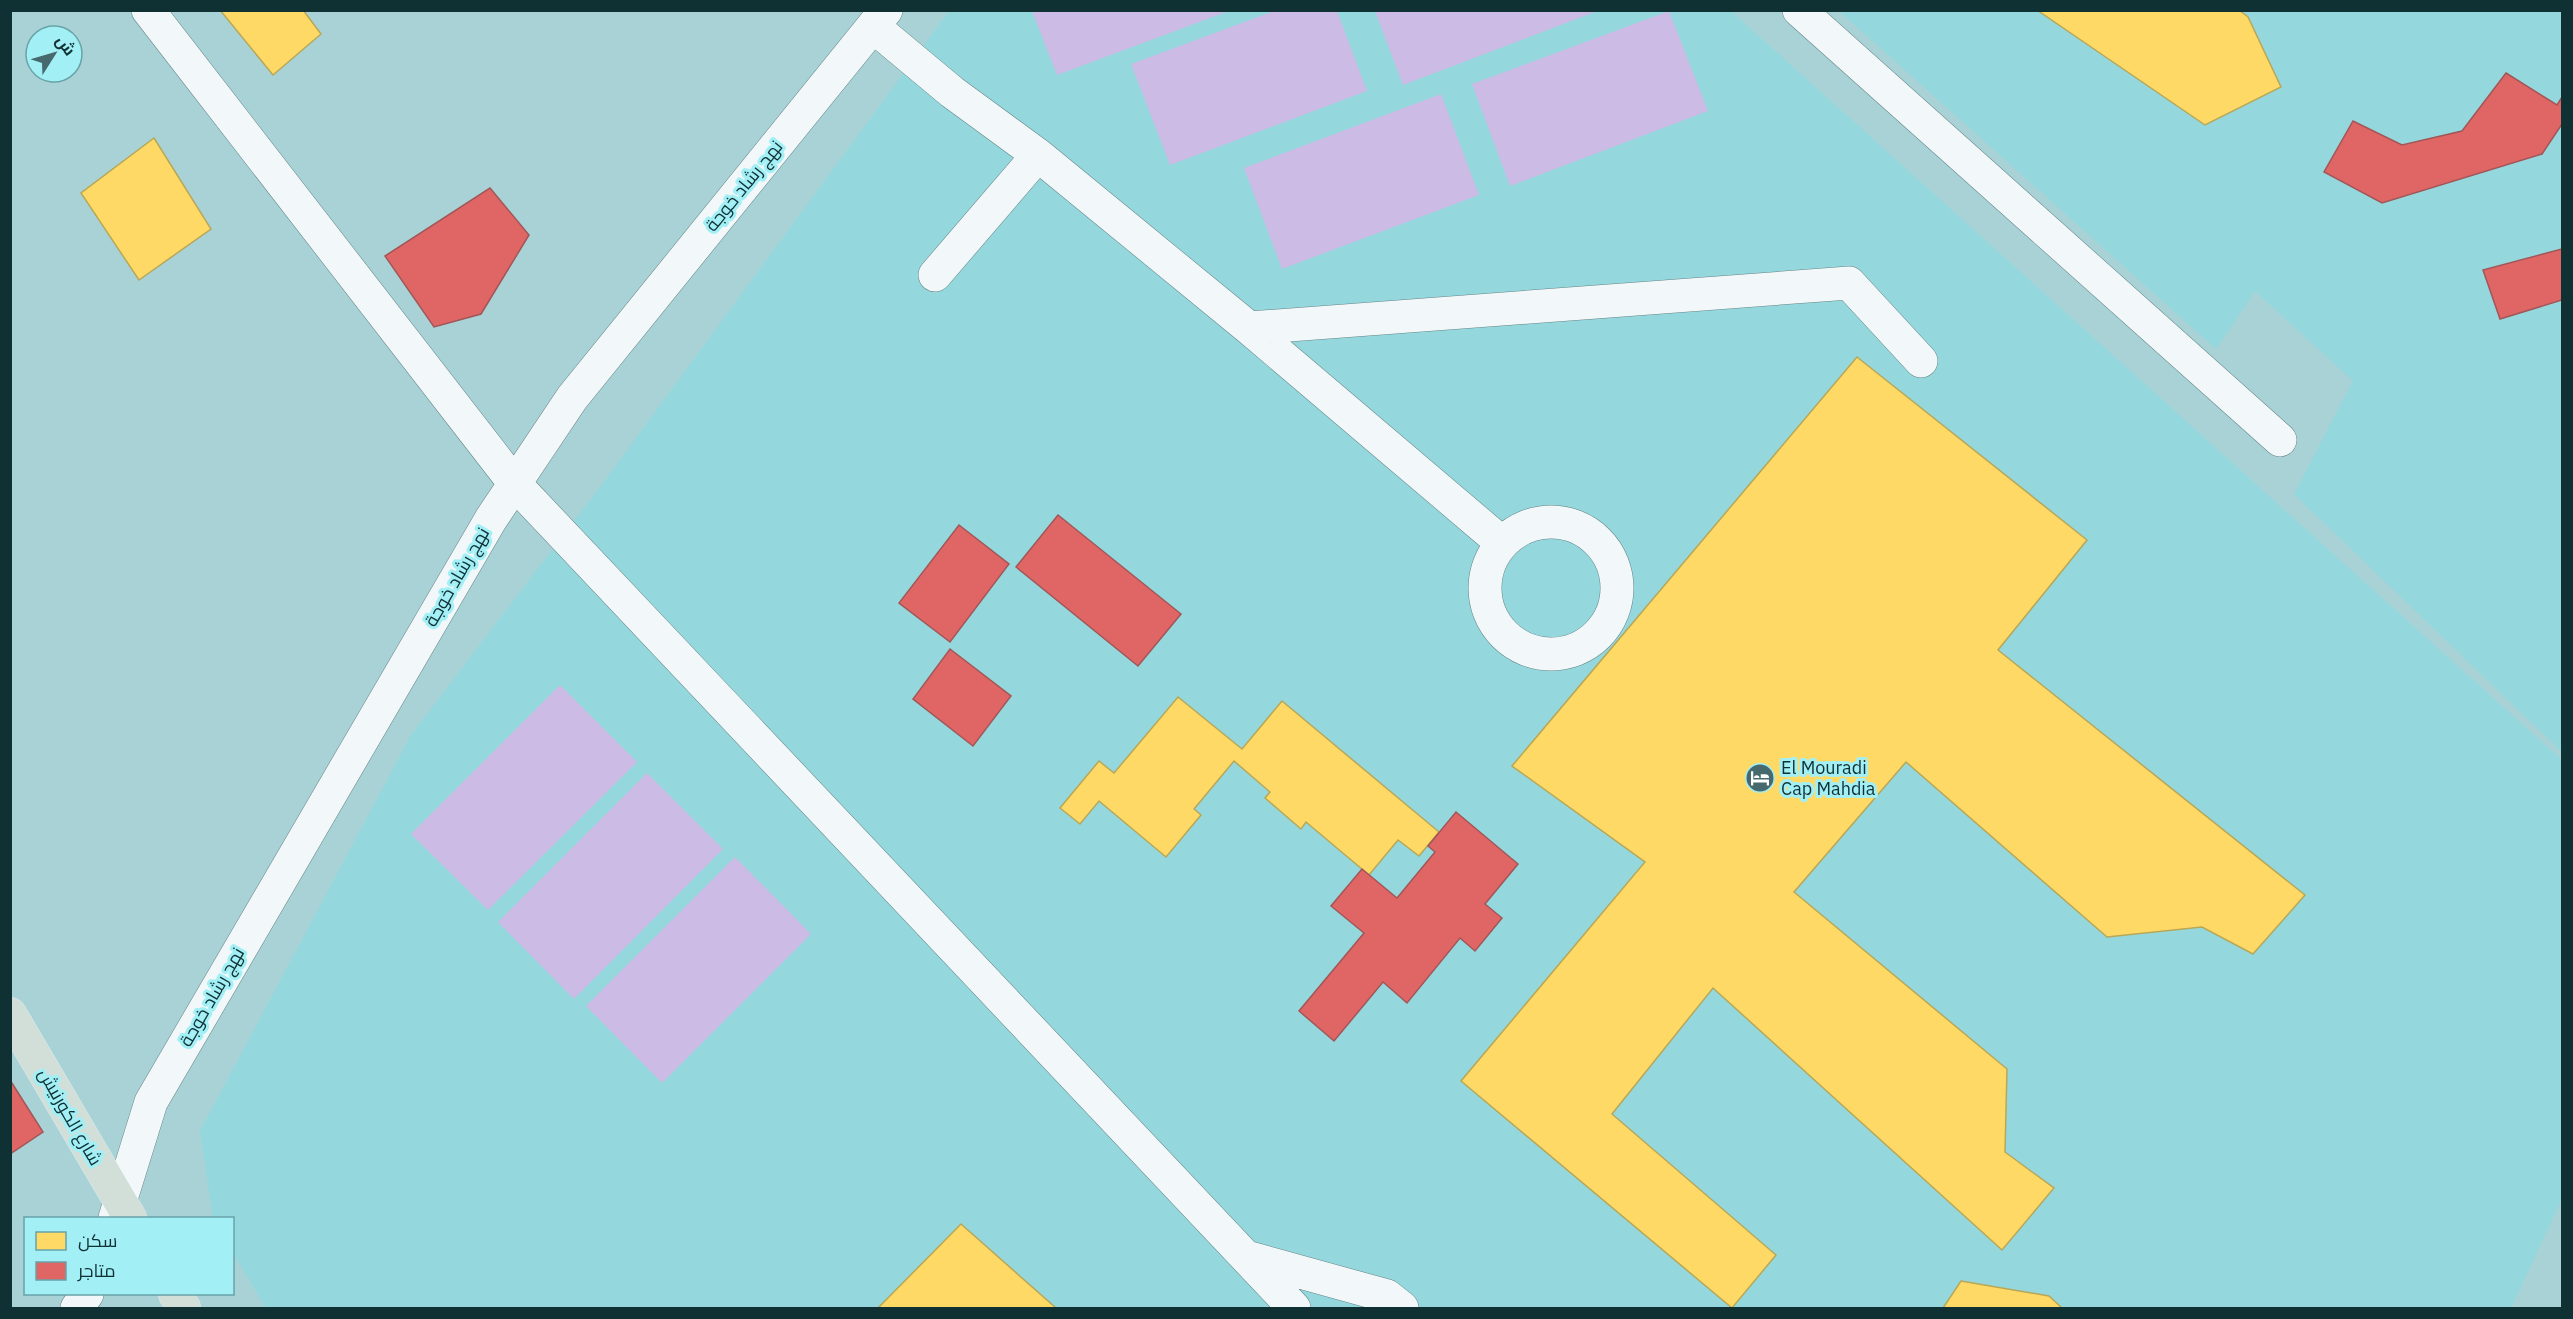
<svg xmlns="http://www.w3.org/2000/svg" width="2573" height="1319" viewBox="0 0 2573 1319" font-family="'IBM Plex Sans',Cairo,sans-serif">
  <style>
    .built { fill: #94d8de }
    .green { fill: #ccbbe4 }
    .homes { fill: #ffd966; stroke: #b7a757; stroke-width: 1.5 }
    .shops { fill: #e06666; stroke: #a25657; stroke-width: 1.5 }
    .lines { fill: none; stroke-linecap: round; stroke-linejoin: round }
    .minor-casing { stroke: #658487; stroke-width: 34 }
    .major-casing { stroke: #d8ebed; stroke-width: 34 }
    .minor { stroke: #f2f8f9; stroke-width: 33 }
    .major { stroke: #d2dfd9; stroke-width: 33 }
    .labels { text-anchor: middle; stroke-width: 6; stroke-linejoin: round; paint-order: stroke }
    .street-label { font-size: 18px; fill: #103133; stroke: #a2eff6 }
    .poi-label { font-size: 18px; fill: #103133; stroke: #a2eff6; text-anchor: start }
  </style>
  <rect width="100%" height="100%" fill="#a8d2d6"/>
  <path class="built" d="M 949,11 L 1731,11 L 2562,760 L 2562,1199 L 2511,1308 L 266,1308 L 233,1253 L 232,1218 L 213,1218 L 200,1131 L 411,735 L 600,487 Z
    M 1839,11 L 2562,11 L 2562,752 L 2294,494 L 2353,381 L 2255,291 L 2216,349 Z"/>
  <path class="green" d="M 1600,10 L 1403,85 L 1375,11 L 1375,10 Z
    M 1032,11 L 1229,11 L 1057,75 Z
    M 1274,11 L 1337,11 L 1367,91 L 1170,165 L 1131,64 Z
    M 1669,11 L 1708,111 L 1510,186 L 1472,84 Z
    M 1441,94 L 1479,195 L 1282,269 L 1244,168 Z
    M 560,685 L 637,762 L 488,910 L 411,834 Z
    M 647,773 L 723,849 L 574,999 L 498,922 Z
    M 735,857 L 811,934 L 662,1083 L 586,1006 Z"/>
  <path class="homes" d="M 220,10 L 303,10 L 321,34 L 273,75 Z
    M 2037,10 L 2239,10 L 2248,17 L 2281,87 L 2205,125 Z
    M 154,138 L 211,229 L 139,280 L 81,193 Z
    M 1857,357 L 2087,540 L 1998,650 L 2305,895 L 2253,954 L 2202,927 L 2107,937 L 1906,762 L 1794,892 L 2007,1069 L 2005,1152 L 2054,1188 L 2002,1250 L 1713,988 L 1612,1114 L 1776,1255 L 1732,1308 L 1461,1081 L 1645,862 L 1512,766 Z
    M 1178,697 L 1242,749 L 1282,701 L 1439,832 L 1419,856 L 1398,840 L 1369,875 L 1306,822 L 1301,829 L 1265,798 L 1270,792 L 1234,761 L 1194,809 L 1201,815 L 1166,857 L 1099,801 L 1080,824 L 1060,808 L 1099,761 L 1114,773 Z
    M 961,1224 L 1056,1308 L 878,1308 Z
    M 1961,1281 L 2049,1296 L 2062,1308 L 1943,1308 Z"/>
  <path class="shops" d="M 2506,73 L 2557,105 L 2562,97 L 2562,124 L 2542,154 L 2382,203 L 2324,172 L 2353,121 L 2402,145 L 2462,131 Z
    M 490,188 L 529,235 L 481,314 L 434,327 L 385,256 Z
    M 2562,249 L 2562,300 L 2500,319 L 2483,270 Z
    M 1058,515 L 1181,614 L 1138,666 L 1016,567 Z
    M 959,525 L 1009,564 L 950,642 L 899,603 Z
    M 950,649 L 1011,696 L 973,746 L 913,699 Z
    M 1456,812 L 1518,864 L 1485,904 L 1502,918 L 1475,951 L 1460,938 L 1407,1003 L 1383,982 L 1334,1041 L 1299,1011 L 1364,933 L 1331,906 L 1362,869 L 1397,898 L 1435,852 L 1428,846 Z
    M 10,1080 L 43,1132 L 10,1154 Z"/>
  <g class="lines">
    <g class="minor-casing">
      <path id="minor" d="M 148,10 L 515,484 L 1294,1308
        M 1799,10 L 2280,440
        M 874,27 L 952,92 L 1038,155 L 1249,328 L 1502,543
        M 935,275 L 1038,155
        M 1249,328 L 1849,283 L 1921,361
        M1485 588a66 66 0 1 1 132 0a66 66 0 1 1-132 0Z
        M 115,1218 L 151,1102 L 491,519 L 572,398 L 886,10
        M 1246,1257 L 1387,1296 L 1402,1308
        M 77,1308 L 87,1294"/>
    </g>
    <g class="major-casing">
      <path id="major" d="M 10,1014 L 130,1218
        M 175,1294 L 184,1308"/>
    </g>
    <use href="#minor" class="minor"/>
    <use href="#major" class="major"/>
  </g>
  <defs>
    <g id="hotel-disc" transform="scale(1.5)"><circle r="9.5" fill="#45696c" stroke="#a2eff6"/><path d="M-6-4.5h1.5V1H6V5H4.5V3h-9V5H-6ZM-4 0a1.8 1.8 0 1 1 3.6 0ZM.5 0V-2.5h3Q6-2.5 6 0Z" fill="#fff"/></g>
  </defs>
  <g fill-rule="evenodd">
    <use href="#hotel-disc" x="1760" y="778"/>
  </g>
  <g class="labels">
    <g class="street-label">
      <text transform="translate(744 186) rotate(-51)" y="6">نهج رشاد خوجة</text>
      <text transform="translate(457 577) rotate(-60)" y="6">نهج رشاد خوجة</text>
      <text transform="translate(212 997) rotate(-60)" y="6">نهج رشاد خوجة</text>
      <text transform="translate(70 1117) rotate(60)" y="6">شارع الكورنيش</text>
    </g>
    <g class="poi-label">
      <text x="1781" y="774">El Mouradi<tspan x="1781" dy="21">Cap Mahdia</tspan></text>
    </g>
  </g>
  <rect width="2573" height="1319" fill="none" stroke="#103133" stroke-width="24"/>
  <rect x="24" y="1217" width="210" height="78" fill="#a2eff6" stroke="#68a3a8" stroke-width="1.5"/>
  <rect x="36" y="1232" width="30" height="18" fill="#ffd966" stroke="#68a3a8" stroke-width="1.5"/>
  <text x="78" y="1247" font-size="18" fill="#103133">سكن</text>
  <rect x="36" y="1262" width="30" height="18" fill="#e06666" stroke="#68a3a8" stroke-width="1.5"/>
  <text x="78" y="1277" font-size="18" fill="#103133">متاجر</text>
  <g transform="translate(54 54) rotate(53)"><circle r="28" fill="#a2eff6" stroke="#68a3a8" stroke-width="1.5"/>
  <path d="M0-4.5L10 22L0 15L-10 22Z" fill="#45696c"/>
  <text y="-9" font-size="16" font-weight="bold" text-anchor="middle" fill="#103133">ش</text>
  </g>
</svg>
